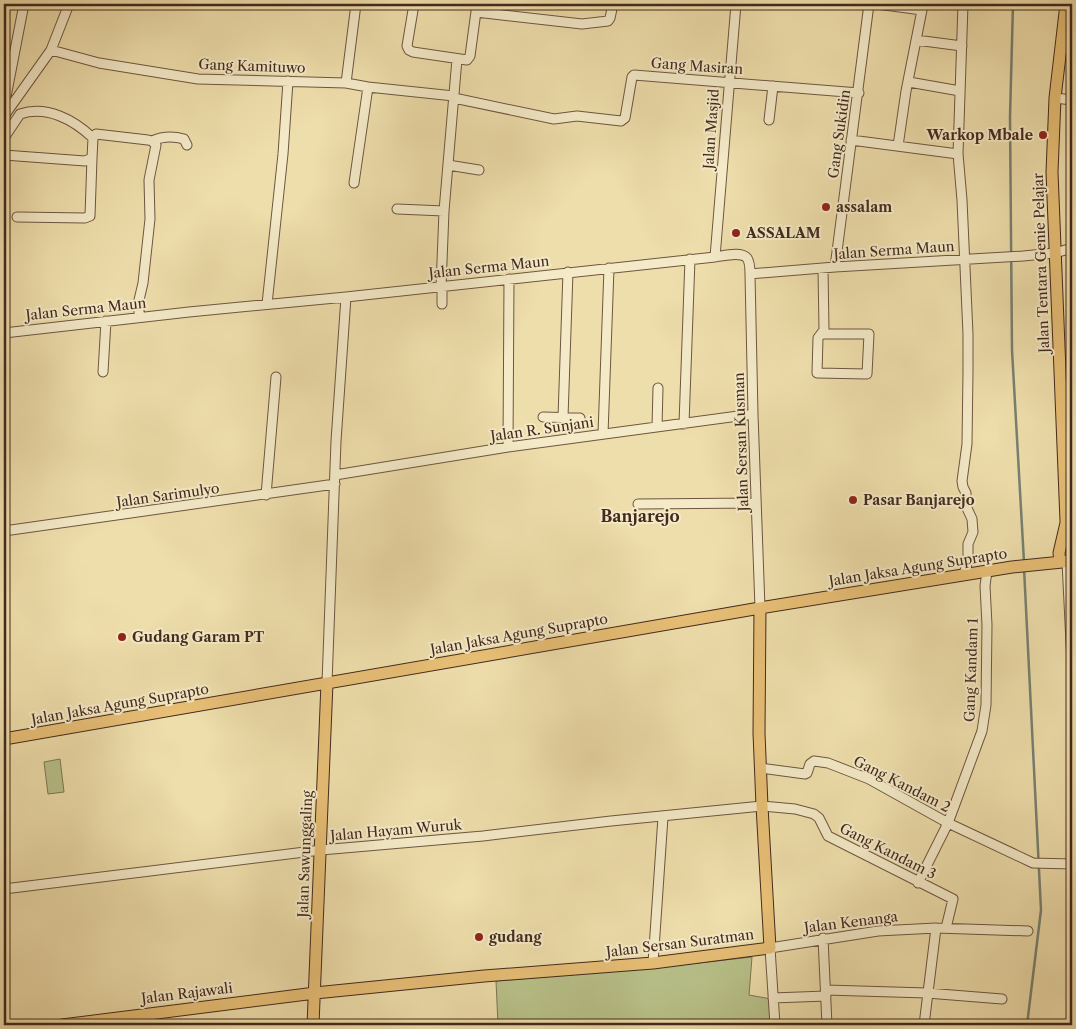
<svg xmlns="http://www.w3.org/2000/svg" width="1076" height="1029" viewBox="0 0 1076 1029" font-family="'Libre Caslon Text',serif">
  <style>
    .green { fill: #b8c189; stroke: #7e7553 }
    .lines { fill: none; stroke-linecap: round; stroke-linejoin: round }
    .stream { stroke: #778172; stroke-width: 2.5 }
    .minor-casing { stroke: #6e5640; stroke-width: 11 }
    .major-casing { stroke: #44291d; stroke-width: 13 }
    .minor { stroke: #f4eac8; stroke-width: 9 }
    .major { stroke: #e7bf76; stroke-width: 11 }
    .poi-dot { fill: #8f2418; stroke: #f4eac8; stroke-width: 2 }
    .labels { text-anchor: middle; stroke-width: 4; stroke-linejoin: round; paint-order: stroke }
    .street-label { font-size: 14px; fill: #44291d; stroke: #f4eac8 }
    .poi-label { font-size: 14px; font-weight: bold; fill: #44291d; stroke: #f4eac8; text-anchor: start }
    .quarter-label { font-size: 16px; font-weight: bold; fill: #44291d; stroke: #f4eac8 }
  </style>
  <rect width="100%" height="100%" fill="#eedeab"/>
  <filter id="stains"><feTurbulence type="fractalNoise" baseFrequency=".004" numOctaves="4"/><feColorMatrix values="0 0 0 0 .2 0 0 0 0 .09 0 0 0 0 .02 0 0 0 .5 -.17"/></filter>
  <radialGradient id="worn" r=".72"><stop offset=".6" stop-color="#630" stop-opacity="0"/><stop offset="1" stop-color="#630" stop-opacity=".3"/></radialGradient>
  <path class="green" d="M 60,759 L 64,792 L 48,794 L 44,762 Z
    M 752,957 L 749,995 L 771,999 L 772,1025 L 498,1025 L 496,981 L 653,968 Z"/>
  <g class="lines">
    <path class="stream" d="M 1013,4 L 1010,117 L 1012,350 L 1024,562
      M 1024,568 L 1041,910 L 1027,1025"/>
    <g class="minor-casing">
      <path id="minor" d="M 414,4 L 407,46 L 409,50 L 413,52 L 467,60 L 470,56 L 477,4
        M 877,4 L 922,10 L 906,91 L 898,146
        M 963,4 L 958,154 L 962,200 L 968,334 L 968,371 L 967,444 L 962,481 L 963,487 L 966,493 L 966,506 L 972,519 L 973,532 L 968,544 L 968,560 L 964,575
        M 476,12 L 582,24 L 608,21 L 610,18 L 613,4
        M 916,40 L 962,46
        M 51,50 L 99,63 L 198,79 L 346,83 L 368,87 L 454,96
        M 909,82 L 960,91
        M 346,83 L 356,4
        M 454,98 L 554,119 L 577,116 L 621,121 L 625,118 L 632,77 L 634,75 L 859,93
        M 1055,98 L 1072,100
        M 4,107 L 24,4
        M 4,116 L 51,50 L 69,4
        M 769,120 L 773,86
        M 4,138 L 20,114 C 47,105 74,120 93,138
        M 851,140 L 958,154
        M 152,141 C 163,136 173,136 184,139 L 187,145
        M 4,155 L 85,161 L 92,158 L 93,138 L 96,134 L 148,140 L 152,141 L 156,145 L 149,180 L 150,219 L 143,283 L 139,300 L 139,317
        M 448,165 L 479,170
        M 354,183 L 368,87
        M 397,209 L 444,211
        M 17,217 L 85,218 L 90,216 L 92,158
        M 715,257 L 736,4
        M 835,267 L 869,4
        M 750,274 L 835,267 L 1023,256 L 1055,253 L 1072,248
        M 441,287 L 444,211 L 457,59
        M 267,304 L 283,154 L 288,81
        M 442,304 L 442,286
        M 4,333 L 189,312 L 346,297 L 715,257 C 723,256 741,251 747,258 C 750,262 750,270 750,274 L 753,414 L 760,608
        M 821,334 L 869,334 L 867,374 L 817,373 L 818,338 L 824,330 L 823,268
        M 103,372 L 106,321
        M 1061,387 L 1072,387
        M 543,417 L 580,418
        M 563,417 L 568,272
        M 684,424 L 690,259
        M 657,427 L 658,388
        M 603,434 L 609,268
        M 508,447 L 509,279
        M 335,475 L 508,447 L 753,414
        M 266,495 L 276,377
        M 638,504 L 756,503
        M 4,531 L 335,484
        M 1067,562 L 1072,663
        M 327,683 L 336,441 L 346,297
        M 760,768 L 805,774 L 807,773 L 810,764 L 814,761 L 828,763 L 869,779 L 948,823 L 1033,863 L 1072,864
        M 918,883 L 948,823 L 982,731 L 986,705 L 987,625 L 985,586 L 987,571
        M 4,889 L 321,850 L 483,836 L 611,821 L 762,806 L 795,809 L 814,814 L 819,818 L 828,836 L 953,899 L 946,928
        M 823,938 L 827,1025
        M 653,963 L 663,817
        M 826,990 L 927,993 L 1002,999
        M 773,998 L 826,996
        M 775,1025 L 770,948 L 878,931 L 936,928 L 1028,931
        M 924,1025 L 936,928"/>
    </g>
    <g class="major-casing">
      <path id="major" d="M 1066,4 L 1055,98 L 1052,172 L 1066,521 L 1072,545
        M 1060,562 L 1059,553 L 1066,523
        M 4,739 L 760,608 L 1012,567 L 1072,561
        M 62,1025 L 315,993 L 484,976 L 653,963 L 770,948 L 762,806 L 759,733 L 760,608
        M 313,1025 L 327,683"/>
    </g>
    <use href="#minor" class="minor"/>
    <use href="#major" class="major"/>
  </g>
  <g class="poi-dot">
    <circle cx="1043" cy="135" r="5"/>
    <circle cx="826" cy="207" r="5"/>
    <circle cx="736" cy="233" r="5"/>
    <circle cx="853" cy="500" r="5"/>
    <circle cx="122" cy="637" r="5"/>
    <circle cx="479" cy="937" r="5"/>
  </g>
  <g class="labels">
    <g class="street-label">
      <text transform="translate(252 66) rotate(2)" y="5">Gang Kamituwo</text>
      <text transform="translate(697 66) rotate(4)" y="5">Gang Masiran</text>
      <text transform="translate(711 129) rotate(-86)" y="5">Jalan Masjid</text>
      <text transform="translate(839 134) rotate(-82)" y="5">Gang Sukidin</text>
      <text transform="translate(894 250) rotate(-4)" y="5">Jalan Serma Maun</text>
      <text transform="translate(1041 263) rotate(-92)" y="5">Jalan Tentara Genie Pelajar</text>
      <text transform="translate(489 267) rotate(-6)" y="5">Jalan Serma Maun</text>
      <text transform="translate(86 309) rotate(-6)" y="5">Jalan Serma Maun</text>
      <text transform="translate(542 429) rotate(-8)" y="5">Jalan R. Sunjani</text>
      <text transform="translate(741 442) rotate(-92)" y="5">Jalan Sersan Kusman</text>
      <text transform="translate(168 495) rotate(-8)" y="5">Jalan Sarimulyo</text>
      <text transform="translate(918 567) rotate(-9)" y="5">Jalan Jaksa Agung Suprapto</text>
      <text transform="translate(519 634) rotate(-10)" y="5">Jalan Jaksa Agung Suprapto</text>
      <text transform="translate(971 670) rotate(-88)" y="5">Gang Kandam 1</text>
      <text transform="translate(120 704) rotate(-10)" y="5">Jalan Jaksa Agung Suprapto</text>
      <text transform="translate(902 784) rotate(27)" y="5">Gang Kandam 2</text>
      <text transform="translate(396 830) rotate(-5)" y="5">Jalan Hayam Wuruk</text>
      <text transform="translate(888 851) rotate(27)" y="5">Gang Kandam 3</text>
      <text transform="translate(305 854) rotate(-88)" y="5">Jalan Sawunggaling</text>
      <text transform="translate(851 922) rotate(-7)" y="5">Jalan Kenanga</text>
      <text transform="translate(680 943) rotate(-7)" y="5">Jalan Sersan Suratman</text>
      <text transform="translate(187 993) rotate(-7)" y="5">Jalan Rajawali</text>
    </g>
    <g class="poi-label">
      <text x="1033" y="140" text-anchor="end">Warkop Mbale</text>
      <text x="836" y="212">assalam</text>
      <text x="746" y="238">ASSALAM</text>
      <text x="863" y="505">Pasar Banjarejo</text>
      <text x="132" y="642">Gudang Garam PT</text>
      <text x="489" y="942">gudang</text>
    </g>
    <g class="quarter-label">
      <text x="640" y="522">Banjarejo</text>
    </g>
  </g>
  <rect width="1076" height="1029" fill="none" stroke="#eedeab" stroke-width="20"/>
  <rect x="5" y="5" width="1066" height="1019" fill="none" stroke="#44291d" stroke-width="2.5"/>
  <rect x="10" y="10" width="1056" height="1009" fill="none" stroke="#44291d"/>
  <rect width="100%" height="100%" filter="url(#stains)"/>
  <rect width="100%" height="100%" fill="url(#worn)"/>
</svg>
